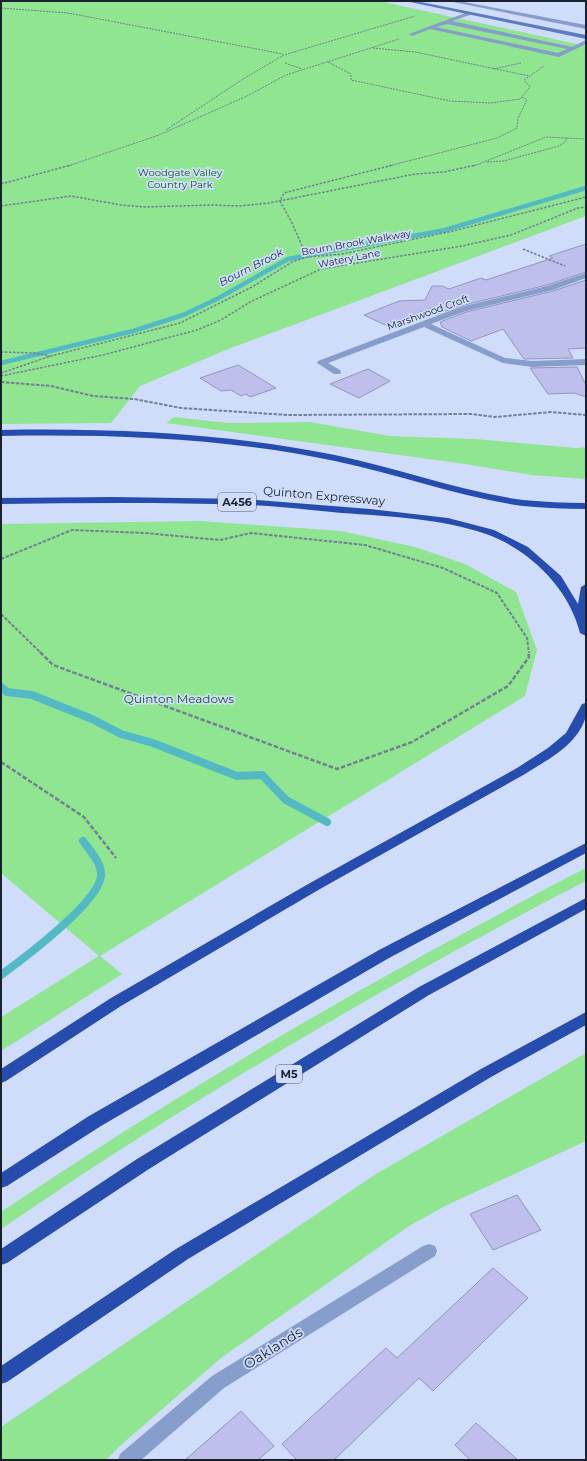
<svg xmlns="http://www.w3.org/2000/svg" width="587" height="1461" viewBox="0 0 587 1461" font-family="Montserrat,sans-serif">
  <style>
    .green { fill: #90e591 }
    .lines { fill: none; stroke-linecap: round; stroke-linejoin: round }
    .stream-far1 { stroke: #53bac5; stroke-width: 4.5 }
    .stream { stroke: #53bac5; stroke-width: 8 }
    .building { fill: #bebfed; stroke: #9494b9 }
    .path-far3 { stroke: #747f94; stroke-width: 1; stroke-dasharray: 2 1; stroke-linecap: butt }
    .path-far2 { stroke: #747f94; stroke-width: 1.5; stroke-dasharray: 2.5 1.5; stroke-linecap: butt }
    .path-far1 { stroke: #747f94; stroke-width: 2; stroke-dasharray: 3.5 1.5; stroke-linecap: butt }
    .path { stroke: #747f94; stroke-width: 2.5; stroke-dasharray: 4.5 2; stroke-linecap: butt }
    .lane { fill: #879dcb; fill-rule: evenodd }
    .street { fill: #879dcb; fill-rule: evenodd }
    .secondary { fill: #5d7cbf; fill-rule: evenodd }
    .highway { fill: #264cad; fill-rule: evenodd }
    .labels { text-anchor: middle; stroke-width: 3.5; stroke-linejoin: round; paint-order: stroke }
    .far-park-label { font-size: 10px; fill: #125619; stroke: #cfddfb }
    .far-street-label { font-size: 10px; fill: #1a212e; stroke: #cfddfb }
    .far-water-label { font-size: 11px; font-style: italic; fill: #17373b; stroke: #cfddfb }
    .shield { fill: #cfddfb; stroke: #50596c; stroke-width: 1 }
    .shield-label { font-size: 11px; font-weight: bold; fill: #1a212e }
    .street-label { font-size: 12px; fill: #1a212e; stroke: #cfddfb }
    .park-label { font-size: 12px; fill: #125619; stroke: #cfddfb }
    .near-street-label { font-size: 14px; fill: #1a212e; stroke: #cfddfb }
  </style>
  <rect width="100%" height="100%" fill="#cfddfb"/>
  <path class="green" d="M 1,1 L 379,1 L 586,46 L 586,216 L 231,348 L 140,386 L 111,423 L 1,424 Z
    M 174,417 L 228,423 L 310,422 L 390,436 L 475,439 L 576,448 L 586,447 L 586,479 L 532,475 L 465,464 L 166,423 Z
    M 200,521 L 341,531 L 415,547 L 465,564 L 516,592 L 537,650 L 525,696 L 100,956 L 122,974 L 1,1051 L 1,1017 L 99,956 L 1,873 L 1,524 Z
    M 586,868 L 586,881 C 423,965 263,1058 109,1157 C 73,1180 37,1205 1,1229 L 1,1212 C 151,1111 306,1018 466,932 C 506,911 545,888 586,868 Z
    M 586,1053 L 586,1141 L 447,1205 L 409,1226 L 221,1358 L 121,1445 L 106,1460 L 1,1460 L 1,1427 L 376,1174 Z"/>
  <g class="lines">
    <path class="stream-far1" d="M 1,363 L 133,331 L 183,315 L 217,299 L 288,259 L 445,230 L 586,188"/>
    <path class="stream" d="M 1,687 L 7,692 L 32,695 L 92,719 L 121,734 L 153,743 L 237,776 L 262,775 L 286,800 L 327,822
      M 1,975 C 23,959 99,902 101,876 C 102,863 90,851 83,841"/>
  </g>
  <path class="building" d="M 586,244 L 586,272 L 547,285 L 460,306 L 437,314 L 434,307 L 385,325 L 364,315 L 399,301 L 425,300 L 432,286 L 442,286 L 449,289 L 481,278 L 486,280 L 553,258 L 549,256 Z
    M 586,280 L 586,348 L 568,349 L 573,358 L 524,359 L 503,329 L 471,341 L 442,327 L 440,322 L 466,312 L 553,291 Z
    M 238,365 L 276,388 L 250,397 L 246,394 L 241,396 L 231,390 L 221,391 L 200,378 Z
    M 577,367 L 586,385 L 586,397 L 574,393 L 548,394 L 530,368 Z
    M 368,369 L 390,381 L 359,398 L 330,384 Z
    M 517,1195 L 541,1230 L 493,1250 L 470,1214 Z
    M 493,1268 L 528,1298 L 433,1391 L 419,1378 L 334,1460 L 297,1460 L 282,1444 L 386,1348 L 397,1358 Z
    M 241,1411 L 274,1446 L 258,1460 L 185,1460 Z
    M 476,1423 L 518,1460 L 470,1460 L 455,1445 Z"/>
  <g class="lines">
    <path class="path-far3" d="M 1,8 L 68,13 L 283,54
      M 373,48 L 415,52 L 529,76
      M 328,62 L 351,74 L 351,80 L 450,101 L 491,103 L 520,99 L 530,87 L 524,80 L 544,66
      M 285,63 L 302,69
      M 493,69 L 521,63
      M 166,130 L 243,79 L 284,55 L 415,16
      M 487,162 L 504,161 L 559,146 L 565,142 L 567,138
      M 68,166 L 159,135 L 247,96 L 286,75 L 399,39
      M 389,166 L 497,138 L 517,128 L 518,118 L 527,100 L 522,97
      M 474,166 L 546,137 L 586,139"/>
    <path class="path-far2" d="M 1,184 L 71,165
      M 1,206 L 71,196 L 121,205 L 145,207 L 211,205 L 239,206 L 269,203 L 415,174 L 444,172 L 476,165
      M 523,249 L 565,266
      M 307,257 L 292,223 L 280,201 L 284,193 L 393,165
      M 1,352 L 34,353 L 50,356
      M 1,373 L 51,356 L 180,323 L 252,287 L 292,262 L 307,257 L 342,254 L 453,231 L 586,197
      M 1,376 L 103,355 L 197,330 L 221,320 L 250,302 L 321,269 L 462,246 L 511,235 L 578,208 L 586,207"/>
    <path class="path-far1" d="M 1,382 L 51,386 L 93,396 L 134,399 L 181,408 L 288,415 L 471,414 L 495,417 L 551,412 L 586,415
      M 1,559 L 72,530 L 145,533 L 220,540 L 251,533 L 365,545 L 443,568 L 497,593 L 527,638 L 529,653
      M 1,614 L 41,653"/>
    <path class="path" d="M 40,652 L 53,665 L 337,769 L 412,742 L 508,686 L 529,657 L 528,652
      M 1,762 L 84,817 L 116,858"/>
    <path class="lane" d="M 448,1 L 459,1 L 586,25 L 586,29 Z
      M 468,12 L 471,14 L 470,15 L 452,21 L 572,47 L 586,40 L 586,44 L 559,57 L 430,29 L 412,36 L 409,34 ZM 447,24 L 567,49 L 558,53 L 436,27 Z"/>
    <path class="street" d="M 586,273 L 586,278 L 553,290 L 466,311 L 431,324 L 505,358 L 532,361 L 586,359 L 586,365 L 532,367 L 503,363 L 424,327 L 328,363 L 340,370 L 341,372 L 340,374 L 334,374 L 317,363 L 318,361 L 460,307 L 547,286 Z
      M 429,1244 L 435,1246 L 437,1251 L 435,1256 L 224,1388 L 141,1460 L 118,1460 L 120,1454 L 212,1376 L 423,1246 Z"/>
    <path class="secondary" d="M 405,1 L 416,1 L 586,35 L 586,39 Z"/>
    <path class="highway" d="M 1,430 C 113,428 225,433 335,455 C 398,468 459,491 523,500 C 544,502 565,503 586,503 L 586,509 C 565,509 544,508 523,506 C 459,497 398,474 335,461 C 225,438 113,434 1,436 Z
      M 114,497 L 246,499 L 370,509 L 448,518 L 494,530 L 528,547 L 561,576 L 578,604 L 581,587 L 586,584 L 586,636 L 580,633 C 569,588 529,549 486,534 C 443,519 388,516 342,513 C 310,510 277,506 245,505 C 163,502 82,503 1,504 L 1,498 Z
      M 586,703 C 586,708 587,715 585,719 C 576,746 547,760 525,774 L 320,889 L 121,1006 L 6,1081 L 1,1083 L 1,1069 L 111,998 L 310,883 L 517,768 L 548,748 L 566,733 L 582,704 Z
      M 586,843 L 586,853 L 389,958 L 101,1126 L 7,1186 L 1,1188 L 1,1173 L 89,1116 L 379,950 Z
      M 586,898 L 586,909 L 429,995 L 149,1169 L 7,1263 L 1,1265 L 1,1249 L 137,1159 L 419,987 Z
      M 586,1012 L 586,1025 L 491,1077 L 188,1259 L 7,1382 L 1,1384 L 1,1366 L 176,1249 L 481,1069 Z"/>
  </g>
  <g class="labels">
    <g class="far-park-label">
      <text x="180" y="176">Woodgate Valley<tspan x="180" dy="12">Country Park</tspan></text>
    </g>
    <g class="far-street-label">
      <text transform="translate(356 242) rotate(-10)" y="4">Bourn Brook Walkway</text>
      <text transform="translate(349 258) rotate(-11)" y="4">Watery Lane</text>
      <text transform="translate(428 312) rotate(-20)" y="4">Marshwood Croft</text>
    </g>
    <g class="far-water-label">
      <text transform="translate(251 267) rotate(-27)" y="4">Bourn Brook</text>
    </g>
    <g class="shield">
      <rect x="218" y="493" width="38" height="18" rx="3"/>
      <rect x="276" y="1065" width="26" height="18" rx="3"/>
    </g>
    <g class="shield-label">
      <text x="237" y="506">A456</text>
      <text x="289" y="1078">M5</text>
    </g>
    <g class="street-label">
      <text transform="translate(324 496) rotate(5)" y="4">Quinton Expressway</text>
    </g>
    <g class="park-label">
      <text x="179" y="703">Quinton Meadows</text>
    </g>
    <g class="near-street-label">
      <text transform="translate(273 1348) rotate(-32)" y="5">Oaklands</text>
    </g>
  </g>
  <rect width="587" height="1461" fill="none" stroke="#1a212e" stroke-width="4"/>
</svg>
